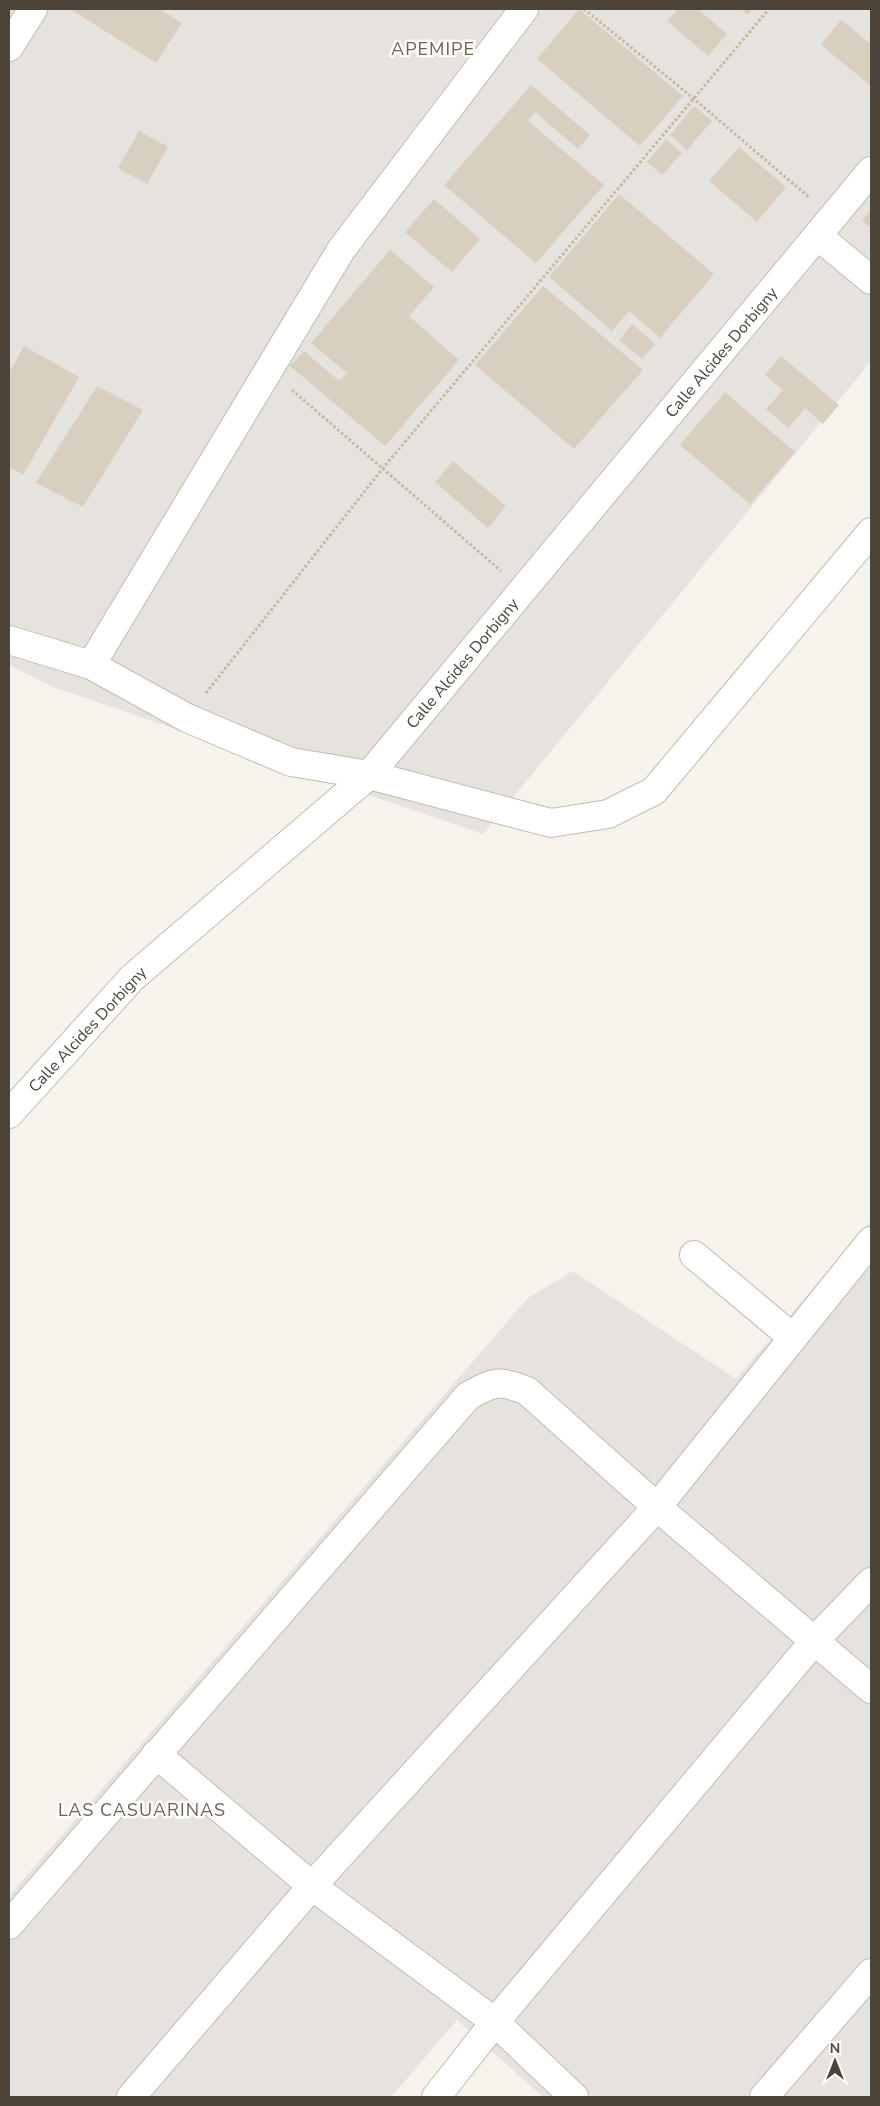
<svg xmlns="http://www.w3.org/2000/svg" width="880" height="2106" viewBox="0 0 880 2106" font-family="'Nunito Sans',sans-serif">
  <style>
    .industrial { fill: #e6e2dd }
    .building { fill: #d8cfc1 }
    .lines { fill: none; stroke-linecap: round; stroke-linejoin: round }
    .minor-casing { stroke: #c2bbae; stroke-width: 30 }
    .path { stroke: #c4b79f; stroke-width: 3; stroke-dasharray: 2.5 2.5; stroke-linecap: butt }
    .minor { stroke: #fff; stroke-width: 28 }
    .labels { text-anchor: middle; stroke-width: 5; stroke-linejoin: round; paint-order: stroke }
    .street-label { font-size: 16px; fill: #4b4439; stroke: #fff }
    .neighbourhood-label { font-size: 18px; letter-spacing: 1px; fill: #6e6250; stroke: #fff }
  </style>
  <rect width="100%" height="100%" fill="#f6f3ec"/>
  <path class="industrial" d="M 9,9 L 871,9 L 871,361 L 483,834 L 53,687 L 9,665 Z
    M 871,1220 L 871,2097 L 543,2097 L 457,2020 L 391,2097 L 9,2097 L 9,1896 L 528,1298 L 573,1271 L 736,1379 Z"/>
  <path class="building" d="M 70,9 L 160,9 L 182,23 L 156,63 Z
    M 579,9 L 683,96 L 640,146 L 537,59 Z
    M 678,9 L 698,9 L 727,34 L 708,56 L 667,21 Z
    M 740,9 L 753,9 L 748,15 Z
    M 841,20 L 871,44 L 871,86 L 821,45 Z
    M 531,85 L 590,135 L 578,149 L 535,112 L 528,121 L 604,185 L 536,263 L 444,185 Z
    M 694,106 L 712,121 L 687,150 L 670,135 Z
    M 139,131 L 168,147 L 147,184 L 118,168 Z
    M 666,139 L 682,153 L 662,175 L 647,162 Z
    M 739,147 L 786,187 L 757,222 L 709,181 Z
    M 619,194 L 714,274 L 660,338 L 629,311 L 612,331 L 549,277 Z
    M 434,199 L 480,239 L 452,272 L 405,232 Z
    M 871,210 L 871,228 L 862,221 Z
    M 390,250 L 434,287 L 409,316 L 459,360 L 385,446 L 290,366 L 304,351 L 339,381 L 347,373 L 311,343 Z
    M 543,286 L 643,370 L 574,449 L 475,365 Z
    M 632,324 L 655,344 L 642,359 L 619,340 Z
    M 24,346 L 79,377 L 23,475 L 9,467 L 9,373 Z
    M 781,356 L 839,405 L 823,424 L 805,408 L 788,428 L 766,409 L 783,390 L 765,375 Z
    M 97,386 L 143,410 L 83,507 L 36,483 Z
    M 725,392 L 795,452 L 750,504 L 680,445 Z
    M 453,461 L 506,506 L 488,528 L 435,482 Z"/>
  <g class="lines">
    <g class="minor-casing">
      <path id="minor" d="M 9,47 L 33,9
        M 818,236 L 871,280
        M 9,640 L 91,665 L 187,718 L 291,762 L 369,775 L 551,823 L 608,814 L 654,791 L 871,532
        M 91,665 L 341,250 L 524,9
        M 9,1114 L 132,978 L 369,775 L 871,171
        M 694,1255 L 792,1337
        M 156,1754 L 312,1886 L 495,2022 L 574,2097
        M 9,1925 L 468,1396 C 493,1382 499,1379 527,1391 L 657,1507 L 871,1689
        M 131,2097 L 312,1886 L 657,1507 L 871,1241
        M 436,2097 L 495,2022 L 815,1640 L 871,1582
        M 764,2097 L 871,1973"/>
    </g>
    <path class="path" d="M 584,9 L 693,98 L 810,198
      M 292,390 L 501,571
      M 206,693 L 383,468 L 769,9"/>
    <use href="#minor" class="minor"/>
  </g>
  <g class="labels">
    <g class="street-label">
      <text transform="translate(721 352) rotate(-50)" y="6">Calle Alcides Dorbigny</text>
      <text transform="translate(462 663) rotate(-50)" y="6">Calle Alcides Dorbigny</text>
      <text transform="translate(87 1029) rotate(-47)" y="6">Calle Alcides Dorbigny</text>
    </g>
    <g class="neighbourhood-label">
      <text x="433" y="55">APEMIPE</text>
      <text x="142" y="1816">LAS CASUARINAS</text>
    </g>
  </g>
  <rect width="880" height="2106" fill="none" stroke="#4b4439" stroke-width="20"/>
  <g transform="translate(835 2061)" stroke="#ffffff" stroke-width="4" paint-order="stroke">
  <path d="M0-4L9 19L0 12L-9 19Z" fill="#4b4439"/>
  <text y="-8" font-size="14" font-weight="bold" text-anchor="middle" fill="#4b4439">N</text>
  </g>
</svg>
